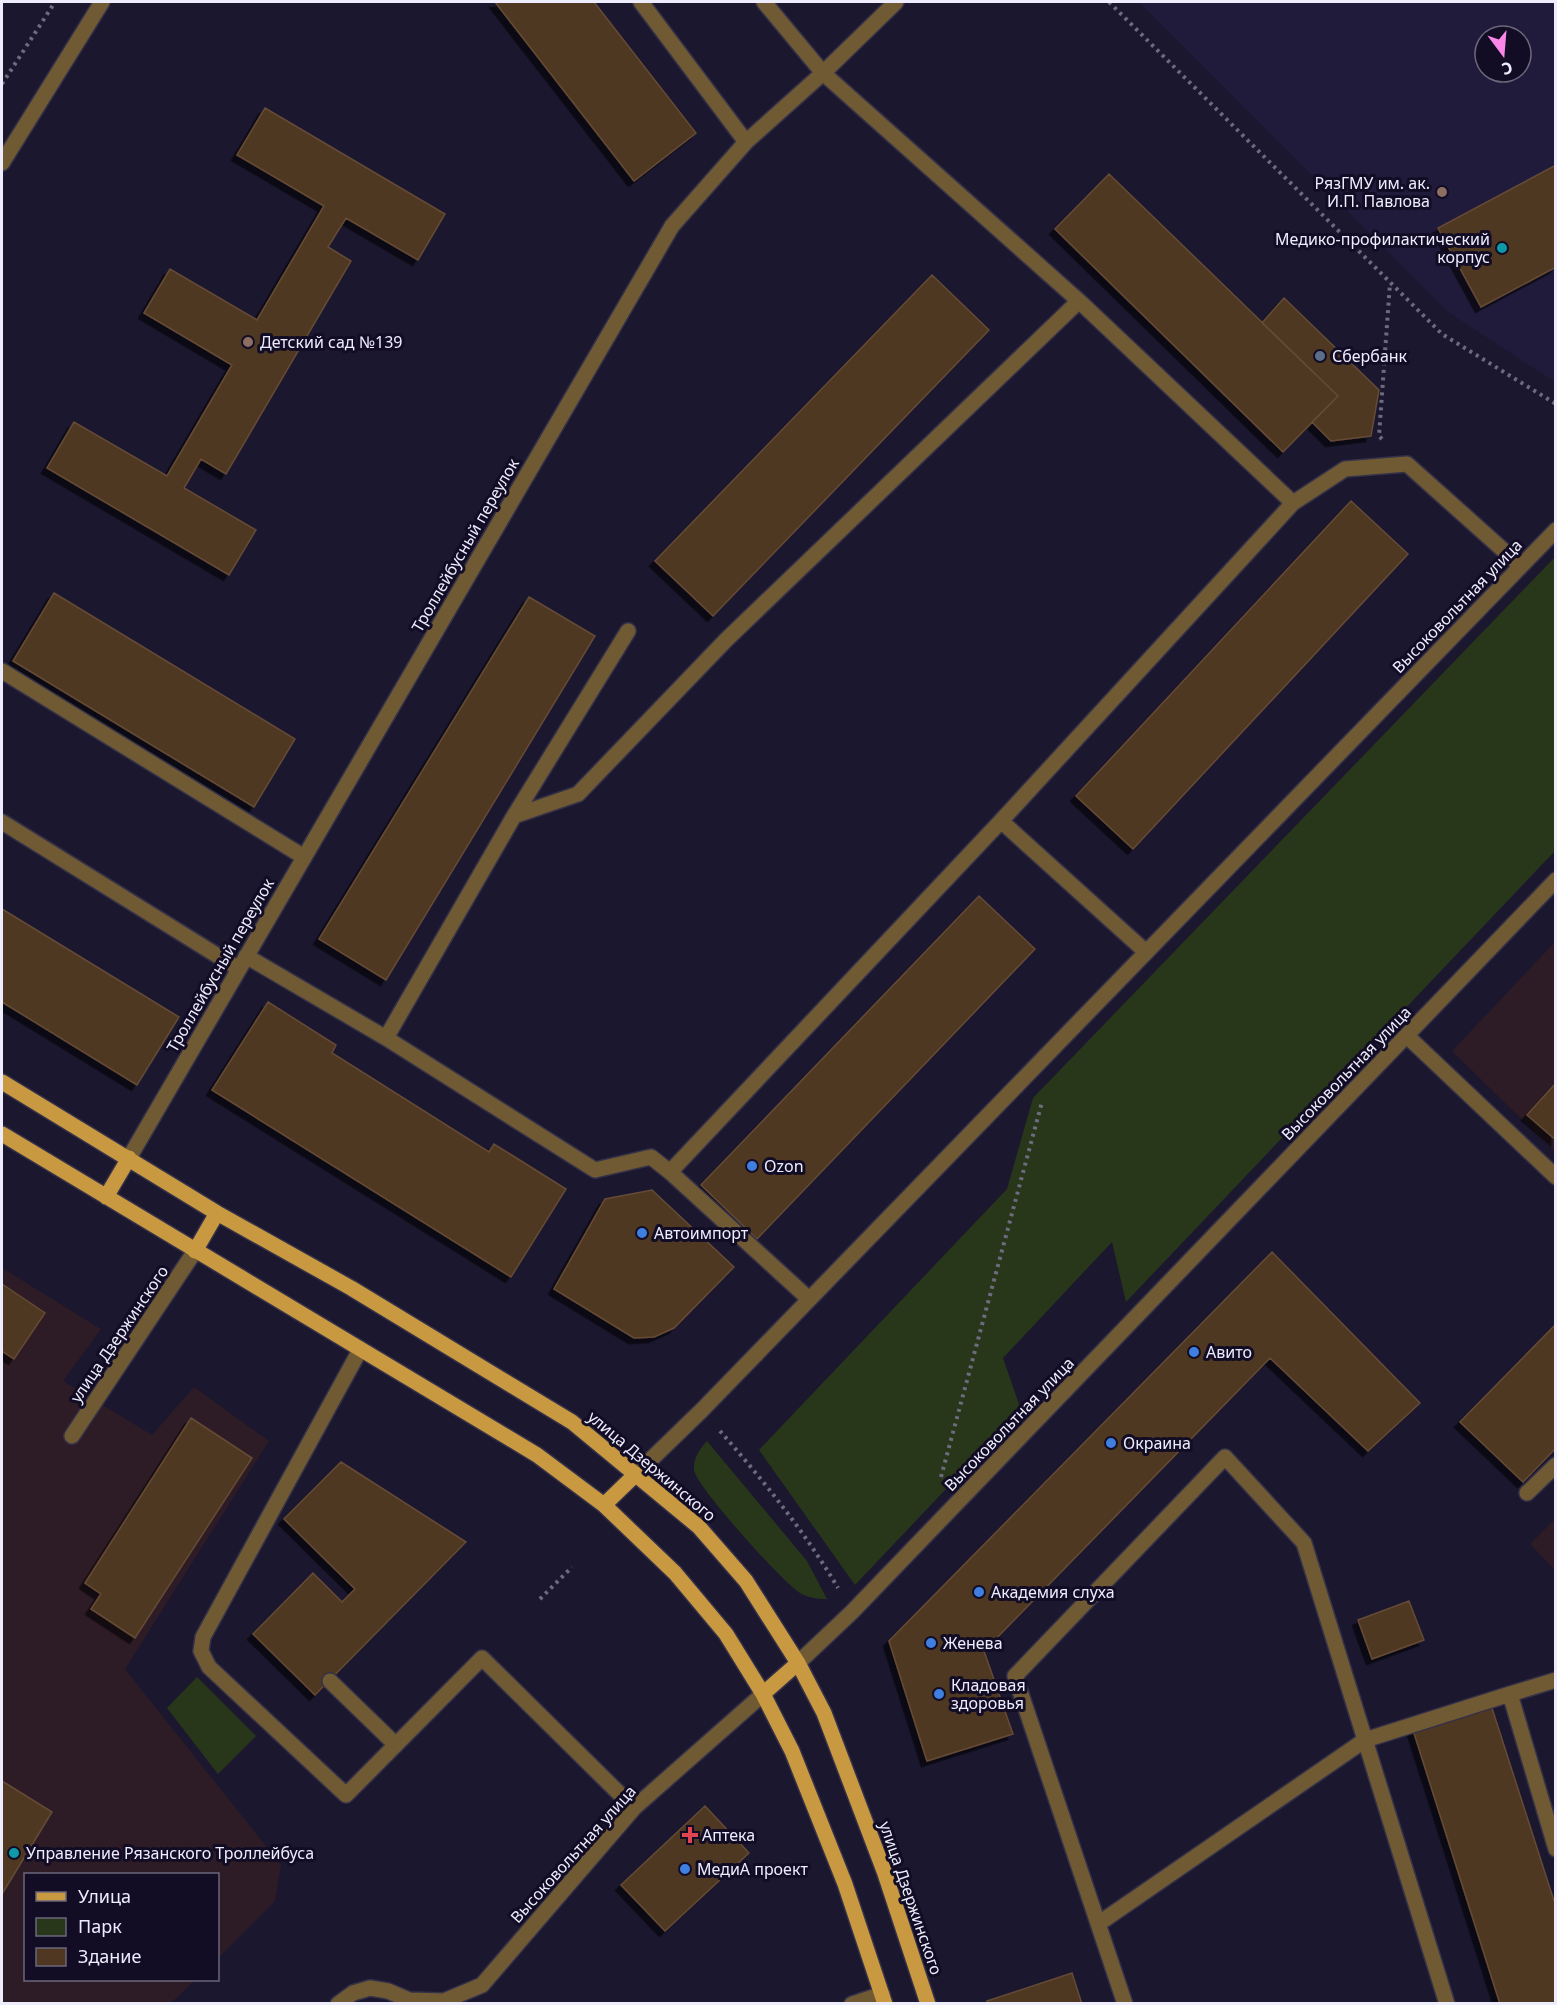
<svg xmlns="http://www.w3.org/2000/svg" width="1557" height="2005" viewBox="0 0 1557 2005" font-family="'Noto Sans',sans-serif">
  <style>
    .built { fill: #201b3a; fill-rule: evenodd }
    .industrial { fill: #2d1c25 }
    .green { fill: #283719 }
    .building { fill: #4f3722; stroke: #654b36; stroke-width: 1.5; filter: url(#shadow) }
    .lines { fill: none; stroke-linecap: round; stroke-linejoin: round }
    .minor-casing { stroke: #343148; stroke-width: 18 }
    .major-casing { stroke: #343148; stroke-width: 18 }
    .path { stroke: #6e6b80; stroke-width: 4; stroke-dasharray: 3 4.5; stroke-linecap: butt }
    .minor { stroke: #705a33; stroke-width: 15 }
    .major { stroke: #c99941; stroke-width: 15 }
    .education-dot { fill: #8d6e63; stroke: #120d25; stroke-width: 2 }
    .culture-dot { fill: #0f9aa8; stroke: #120d25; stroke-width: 2 }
    .service-dot { fill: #5c6f8a; stroke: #120d25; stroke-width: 2 }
    .shop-dot { fill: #3f7fe0; stroke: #120d25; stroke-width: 2 }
    .health-dot { fill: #e0444e; stroke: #120d25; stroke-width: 2 }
    .labels { text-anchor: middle; stroke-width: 6; stroke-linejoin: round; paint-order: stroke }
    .poi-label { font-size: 16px; fill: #eeedfe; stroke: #120d25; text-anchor: start }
    .street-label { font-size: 16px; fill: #eeedfe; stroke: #120d25 }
  </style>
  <defs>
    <filter id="shadow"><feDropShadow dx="-5.5" dy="5.5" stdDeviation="0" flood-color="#0009"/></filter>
  </defs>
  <rect width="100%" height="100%" fill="#1b172f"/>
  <path class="built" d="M 1139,2 L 1555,2 L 1555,382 L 1448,312 ZM 1485,36 L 1521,36 L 1521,72 L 1485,72 Z"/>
  <path class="industrial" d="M 1555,942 L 1555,1152 L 1452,1051 Z
    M 2,1268 L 101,1329 L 63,1381 L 152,1435 L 194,1387 L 269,1441 L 125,1669 L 281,1865 L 275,1901 L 218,1958 L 218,1874 L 26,1874 L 26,1980 L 195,1980 L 171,2003 L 2,2003 Z
    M 1555,1519 L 1555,1570 L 1530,1544 Z"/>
  <path class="green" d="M 1555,557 L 1555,851 L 1126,1302 L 1112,1242 L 1003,1358 L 1021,1410 L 855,1585 L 759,1450 L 1007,1189 L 1033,1098 Z
    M 707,1441 L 807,1561 L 827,1599 C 818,1599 809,1598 800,1593 C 783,1583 696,1486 694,1470 C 693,1458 700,1449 707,1441 Z
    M 197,1677 L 256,1736 L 218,1774 L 167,1708 Z"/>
  <path class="building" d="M 495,2 L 594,2 L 696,133 L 634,181 Z
    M 265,108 L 445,214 L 418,260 L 346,218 L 328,247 L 351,261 L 226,474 L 201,459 L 184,488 L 256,530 L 229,575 L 47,468 L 74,422 L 167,476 L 232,365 L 144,313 L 170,269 L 257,320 L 324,206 L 237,155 Z
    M 1556,165 L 1556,267 L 1481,307 L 1438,228 Z
    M 1109,174 L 1338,396 L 1283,452 L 1055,229 Z
    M 932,275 L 989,330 L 713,616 L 655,561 Z
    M 1284,298 L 1379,390 L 1371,436 L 1331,441 L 1312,422 L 1338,396 L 1262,323 Z
    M 1351,501 L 1408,554 L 1133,849 L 1076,796 Z
    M 54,593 L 295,739 L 254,807 L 13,661 Z
    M 529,597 L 595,636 L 386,980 L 319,939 Z
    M 979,896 L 1035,949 L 757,1239 L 701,1185 Z
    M 2,909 L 179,1017 L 137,1085 L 2,1002 Z
    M 268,1002 L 336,1045 L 332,1053 L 489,1152 L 494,1144 L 566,1189 L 511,1277 L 212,1090 Z
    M 1556,1083 L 1556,1140 L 1527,1115 Z
    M 652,1190 L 734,1267 L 674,1328 L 654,1337 L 634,1338 L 554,1289 L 605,1199 Z
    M 1272,1252 L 1420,1403 L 1368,1451 L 1270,1358 L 984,1651 L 1013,1734 L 927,1761 L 889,1641 Z
    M 2,1284 L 45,1313 L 14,1359 L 2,1351 Z
    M 1556,1324 L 1556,1448 L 1523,1482 L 1460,1422 Z
    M 191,1418 L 252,1458 L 135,1638 L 91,1609 L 101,1594 L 85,1583 Z
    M 341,1462 L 466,1542 L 315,1695 L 253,1634 L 313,1573 L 342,1602 L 355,1589 L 284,1519 Z
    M 1409,1601 L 1424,1640 L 1372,1659 L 1358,1620 Z
    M 1491,1705 L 1556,1907 L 1556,2004 L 1500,2004 L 1413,1730 Z
    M 2,1781 L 52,1812 L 2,1894 Z
    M 705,1806 L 749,1853 L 665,1931 L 621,1885 Z
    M 1072,1973 L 1082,2004 L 988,2004 L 987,2001 Z"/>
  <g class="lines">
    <g class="minor-casing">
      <path id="minor" d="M 641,2 L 746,142
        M 764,2 L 823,73 L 1079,301
        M 2,163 L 102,2
        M 2,671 L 304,857
        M 514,816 L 578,794 L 726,640 L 1079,301 L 1293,503 L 1345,469 L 1407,464 L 1521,566
        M 1001,821 L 1146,952
        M 2,822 L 239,969
        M 246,956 L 386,1038 L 595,1170 L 651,1157 L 670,1172 L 809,1299
        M 1407,1036 L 1556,1177
        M 386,1038 L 514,816 L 628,631
        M 129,1158 L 672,226 L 746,142 L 823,73 L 896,2
        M 670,1172 L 1001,821 L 1293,503
        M 360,1350 L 203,1637 L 201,1651 L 209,1667 L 346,1795 L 482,1658 L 634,1808
        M 72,1436 L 195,1251
        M 636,1474 L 702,1410 L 1556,530
        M 1527,1493 L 1556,1465
        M 798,1663 L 852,1612 L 1556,880
        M 330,1681 L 396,1745
        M 1510,1694 L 1556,1680
        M 1098,1924 L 1365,1740 L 1510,1694 L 1556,1849
        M 338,2004 L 353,1993 L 370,1988 L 388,1991 L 409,2000 L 444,2001 L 482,1985 L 634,1808 L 763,1694
        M 852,2004 L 882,1994
        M 1125,2004 L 1015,1676 L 1225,1457 L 1304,1543 L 1447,2004"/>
    </g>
    <g class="major-casing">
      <path id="major" d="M 2,1082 L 217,1213 L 351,1288 L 572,1422 L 699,1527 L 746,1581 L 798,1663 L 824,1713 L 884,1871 L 928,2004
        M 2,1134 L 537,1455 L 604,1505 L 675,1573 L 726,1634 L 763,1694 L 792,1751 L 845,1884 L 885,2004
        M 106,1197 L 129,1158
        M 195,1251 L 217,1213
        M 604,1505 L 636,1474
        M 763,1694 L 798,1663"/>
    </g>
    <path class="path" d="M 1109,2 L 1442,334 L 1556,404
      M 2,84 L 55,2
      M 1382,439 L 1379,436 L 1390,283
      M 720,1431 C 763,1480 805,1532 838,1588
      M 941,1477 L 1042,1102
      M 540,1599 L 572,1567"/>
    <use href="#minor" class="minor"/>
    <use href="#major" class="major"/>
  </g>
  <g class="education-dot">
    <circle cx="1442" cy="192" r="6"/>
    <circle cx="248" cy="342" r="6"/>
  </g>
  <g class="culture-dot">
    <circle cx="1502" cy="248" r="6"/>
    <circle cx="14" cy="1853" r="6"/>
  </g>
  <circle class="service-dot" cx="1320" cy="356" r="6"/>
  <g class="shop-dot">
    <circle cx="752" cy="1166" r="6"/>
    <circle cx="642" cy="1233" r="6"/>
    <circle cx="1194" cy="1352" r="6"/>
    <circle cx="1111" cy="1443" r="6"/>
    <circle cx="979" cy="1592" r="6"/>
    <circle cx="931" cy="1643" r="6"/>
    <circle cx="939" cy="1694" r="6"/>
    <circle cx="685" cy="1869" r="6"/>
  </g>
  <path class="health-dot" d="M687 1826h6v6h6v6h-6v6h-6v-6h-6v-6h6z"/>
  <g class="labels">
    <g class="poi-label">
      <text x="1430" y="189" text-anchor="end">РязГМУ им. ак.<tspan x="1430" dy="18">И.П. Павлова</tspan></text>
      <text x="1490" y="245" text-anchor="end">Медико-профилактический<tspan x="1490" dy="18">корпус</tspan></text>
      <text x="260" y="348">Детский сад №139</text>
      <text x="1332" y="362">Сбербанк</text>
      <text x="764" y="1172">Ozon</text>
      <text x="654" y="1239">Автоимпорт</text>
      <text x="1206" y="1358">Авито</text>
      <text x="1123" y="1449">Окраина</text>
      <text x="991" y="1598">Академия слуха</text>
      <text x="943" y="1649">Женева</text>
      <text x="951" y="1691">Кладовая<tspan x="951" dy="18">здоровья</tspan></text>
      <text x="702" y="1841">Аптека</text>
      <text x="26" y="1859">Управление Рязанского Троллейбуса</text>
      <text x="697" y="1875">МедиА проект</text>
    </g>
    <g class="street-label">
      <text transform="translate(465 545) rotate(-60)" y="6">Троллейбусный переулок</text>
      <text transform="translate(1457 606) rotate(-46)" y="6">Высоковольтная улица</text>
      <text transform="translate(220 965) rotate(-60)" y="6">Троллейбусный переулок</text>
      <text transform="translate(1346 1073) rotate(-46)" y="6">Высоковольтная улица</text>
      <text transform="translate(119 1334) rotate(-56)" y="6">улица Дзержинского</text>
      <text transform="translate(1009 1424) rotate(-46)" y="6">Высоковольтная улица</text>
      <text transform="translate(652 1466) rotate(40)" y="6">улица Дзержинского</text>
      <text transform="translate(573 1854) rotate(-48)" y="6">Высоковольтная улица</text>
      <text transform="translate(911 1898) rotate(71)" y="6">улица Дзержинского</text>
    </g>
  </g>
  <rect width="1557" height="2005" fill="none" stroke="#eeedfe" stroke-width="6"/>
  <rect x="24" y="1873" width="195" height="108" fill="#120d25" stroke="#6a677c" stroke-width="1.5"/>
  <rect x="36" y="1892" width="30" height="9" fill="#c99941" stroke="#6a677c" stroke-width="1.5"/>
  <text x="78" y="1903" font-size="18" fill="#eeedfe">Улица</text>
  <rect x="36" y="1918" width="30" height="18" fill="#283719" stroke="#6a677c" stroke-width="1.5"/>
  <text x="78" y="1933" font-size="18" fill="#eeedfe">Парк</text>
  <rect x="36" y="1948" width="30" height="18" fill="#4f3722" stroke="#6a677c" stroke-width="1.5"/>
  <text x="78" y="1963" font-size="18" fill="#eeedfe">Здание</text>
  <g transform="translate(1503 54) rotate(164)"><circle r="28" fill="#120d25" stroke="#6a677c" stroke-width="1.5"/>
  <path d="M0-4.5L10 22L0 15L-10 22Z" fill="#fa87e7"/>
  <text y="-9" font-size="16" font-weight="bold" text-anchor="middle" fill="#eeedfe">С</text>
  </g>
</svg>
